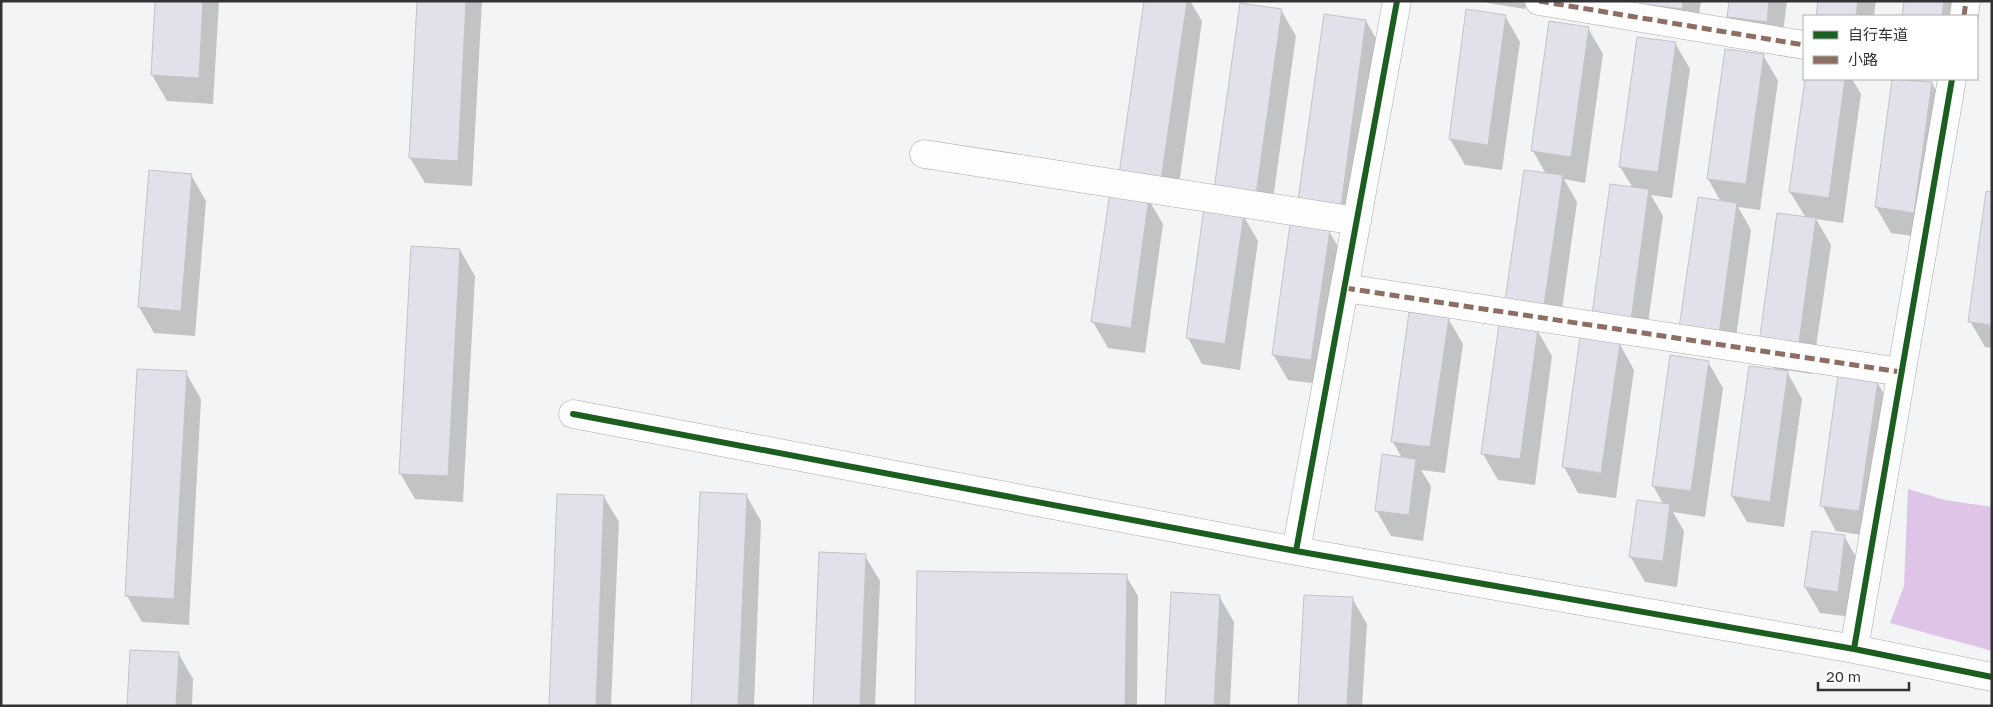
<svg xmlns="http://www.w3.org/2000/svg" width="1993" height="707" viewBox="0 0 1993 707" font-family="'Golos Text','Noto Sans SC',sans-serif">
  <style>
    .forest { fill: #dec5e8 }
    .shadow { fill: #0003 }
    .building { fill: #e1e0eb; stroke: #c4c4c5 }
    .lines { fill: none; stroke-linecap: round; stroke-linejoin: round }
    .minor-casing { stroke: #a9a9aa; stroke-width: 29 }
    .minor { stroke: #fdfdfe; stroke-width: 28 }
    .quiet { stroke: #8d6e63; stroke-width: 5; stroke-dasharray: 10 5; stroke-linecap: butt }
    .cycleway-casing { stroke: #fff; stroke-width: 9 }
    .cycleway { stroke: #1b5e20; stroke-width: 6 }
  </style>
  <rect width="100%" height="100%" fill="#f3f4f5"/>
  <path class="forest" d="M 1908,489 L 1945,500 L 1992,507 L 1992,651 L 1890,623 L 1904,586 Z"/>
  <path class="shadow" d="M 156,1 L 219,1 L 213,104 L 167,101 L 152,75 Z
    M 419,1 L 482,1 L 472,186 L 425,183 L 410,158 Z
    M 1145,1 L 1190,1 L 1202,21 L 1176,206 L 1150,202 L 1163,224 L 1145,353 L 1108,348 L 1093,322 L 1133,196 Z
    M 1486,1 L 1526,1 L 1525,9 L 1488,3 Z
    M 1645,1 L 1701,1 L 1696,35 L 1659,30 L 1644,4 Z
    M 1730,1 L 1787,1 L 1781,48 L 1743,42 L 1728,16 Z
    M 1819,1 L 1876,1 L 1874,16 L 1817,16 Z
    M 1905,1 L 1962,1 L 1960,16 L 1903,16 Z
    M 1281,10 L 1296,36 L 1270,220 L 1244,217 L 1258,241 L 1240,370 L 1202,364 L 1188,338 Z
    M 1505,16 L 1520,42 L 1502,170 L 1465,165 L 1450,139 Z
    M 1366,21 L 1381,47 L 1355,232 L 1315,226 Z
    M 1588,28 L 1603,54 L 1585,183 L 1564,179 L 1577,202 L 1559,331 L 1536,328 L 1552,356 L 1535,485 L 1498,480 L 1483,454 L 1546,174 L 1533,151 Z
    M 1675,43 L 1690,69 L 1672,198 L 1651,195 L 1663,216 L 1645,345 L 1618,341 L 1634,370 L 1616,498 L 1578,493 L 1564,467 L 1609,342 L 1633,188 L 1620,167 Z
    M 1763,55 L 1778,81 L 1760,210 L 1738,207 L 1751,230 L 1733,359 L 1696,354 L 1721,202 L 1708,179 Z
    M 1806,79 L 1852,79 L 1861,94 L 1843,223 L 1816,219 L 1831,245 L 1812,374 L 1786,370 L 1802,399 L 1784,527 L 1747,522 L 1732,496 L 1776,371 L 1760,343 L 1806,218 L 1790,192 Z
    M 1894,79 L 1932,83 L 1946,109 L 1928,238 L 1891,233 L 1876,207 Z
    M 191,175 L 206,201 L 195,336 L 154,333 L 139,307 Z
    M 1329,231 L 1344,257 L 1326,385 L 1288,380 L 1273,354 Z
    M 460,250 L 475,276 L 463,502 L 415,499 L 400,473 Z
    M 1448,318 L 1463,344 L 1445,473 L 1421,470 L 1431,486 L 1423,541 L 1391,536 L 1376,510 L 1402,458 L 1393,442 Z
    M 1970,321 L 1986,323 L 1986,325 L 1992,326 L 1992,348 L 1985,347 Z
    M 1708,362 L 1723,388 L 1705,517 L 1673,512 L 1684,531 L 1677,587 L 1645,582 L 1630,556 L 1664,505 L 1653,486 Z
    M 139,370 L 186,373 L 201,399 L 189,625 L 142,622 L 127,596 Z
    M 1877,382 L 1892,408 L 1874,537 L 1836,531 L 1822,505 Z
    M 746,495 L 761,521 L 754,706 L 692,706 Z
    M 604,497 L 619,522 L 611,706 L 550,706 Z
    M 1844,536 L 1859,562 L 1852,617 L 1820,613 L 1805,587 Z
    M 865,556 L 880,581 L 875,706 L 814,706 Z
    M 1126,576 L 1138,596 L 1137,706 L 916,706 Z
    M 1219,596 L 1234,622 L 1230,706 L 1166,706 Z
    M 1352,598 L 1367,624 L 1362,706 L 1299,706 Z
    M 178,653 L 193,679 L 192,706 L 128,706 Z"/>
  <path class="building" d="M 155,1 L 203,1 L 199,78 L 151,75 Z
    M 417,1 L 466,1 L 458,161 L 409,158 Z
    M 1144,1 L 1187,1 L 1161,180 L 1119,174 Z
    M 1643,1 L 1683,1 L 1682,9 L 1643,4 Z
    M 1729,1 L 1769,1 L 1767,22 L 1727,17 Z
    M 1818,1 L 1858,1 L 1856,16 L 1816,16 Z
    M 1904,1 L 1944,1 L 1942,16 L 1902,16 Z
    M 1240,3 L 1282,9 L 1256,195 L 1214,189 Z
    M 1466,9 L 1506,15 L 1488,145 L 1449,139 Z
    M 1324,14 L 1366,20 L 1341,206 L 1298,200 Z
    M 1549,21 L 1589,27 L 1571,157 L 1531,151 Z
    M 1637,37 L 1676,42 L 1658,172 L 1619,167 Z
    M 1725,49 L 1764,54 L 1746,184 L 1707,179 Z
    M 1805,79 L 1845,79 L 1829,198 L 1789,192 Z
    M 1892,79 L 1932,82 L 1914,213 L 1875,207 Z
    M 149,170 L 192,174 L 181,311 L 138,307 Z
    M 1524,170 L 1563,175 L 1544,305 L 1505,300 Z
    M 1610,184 L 1649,189 L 1631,320 L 1592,314 Z
    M 1986,191 L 1992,192 L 1992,325 L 1968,322 Z
    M 1110,192 L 1149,197 L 1131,328 L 1091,322 Z
    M 1698,197 L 1737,203 L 1719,334 L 1679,328 Z
    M 1204,208 L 1244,214 L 1225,344 L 1186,338 Z
    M 1777,213 L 1816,218 L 1798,349 L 1759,343 Z
    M 1290,224 L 1330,230 L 1311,360 L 1272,355 Z
    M 411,246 L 460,249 L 448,476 L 399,474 Z
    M 1409,312 L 1449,317 L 1430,447 L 1391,442 Z
    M 1499,324 L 1538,329 L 1520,459 L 1481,454 Z
    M 1580,337 L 1620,343 L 1601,473 L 1562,467 Z
    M 1670,355 L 1709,361 L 1691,491 L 1652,486 Z
    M 1749,366 L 1788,371 L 1770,502 L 1731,496 Z
    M 137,369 L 187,371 L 174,599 L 125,596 Z
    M 1838,375 L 1878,381 L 1859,511 L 1820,506 Z
    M 1382,454 L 1416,459 L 1409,515 L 1375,511 Z
    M 700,492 L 747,494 L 738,706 L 691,706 Z
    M 557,494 L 604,495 L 596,706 L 549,706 Z
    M 1637,500 L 1670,504 L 1663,561 L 1629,557 Z
    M 1812,531 L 1845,535 L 1838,592 L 1804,587 Z
    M 819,552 L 866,554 L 860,706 L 813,706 Z
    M 917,571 L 1127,574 L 1125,706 L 915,706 Z
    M 1171,592 L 1220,595 L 1214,706 L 1165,706 Z
    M 1304,595 L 1353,597 L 1347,706 L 1298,706 Z
    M 130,650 L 179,652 L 176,706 L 127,706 Z"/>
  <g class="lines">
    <g class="minor-casing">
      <path id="minor" d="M 1397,1 L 1296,551 L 1854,649
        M 1539,1 L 1804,45
        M 1964,16 L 1966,1
        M 1952,79 L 1854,649 L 1992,677
        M 924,154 L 1357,221
        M 1345,288 L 1901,372
        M 573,414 L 1296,551"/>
    </g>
    <use href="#minor" class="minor"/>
    <path class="quiet" d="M 1539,1 L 1804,45
      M 1964,16 L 1966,1
      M 1345,288 L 1901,372"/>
    <g class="cycleway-casing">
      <path id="cycleway" d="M 1397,1 L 1296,551 L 1854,649
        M 1952,79 L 1854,649 L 1992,677
        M 573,414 L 1296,551"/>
    </g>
    <use href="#cycleway" class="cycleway"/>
  </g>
  <rect width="1993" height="707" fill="none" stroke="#333334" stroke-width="5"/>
  <rect x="1803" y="15" width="175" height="65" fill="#ffffff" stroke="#adadae"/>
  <rect x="1813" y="31" width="25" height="8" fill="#1b5e20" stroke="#adadae"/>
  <text x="1848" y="40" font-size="15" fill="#333334">自行车道</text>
  <rect x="1813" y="56" width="25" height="8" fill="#8d6e63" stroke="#adadae"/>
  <text x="1848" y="65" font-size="15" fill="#333334">小路</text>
  <path d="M1818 682v8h91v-8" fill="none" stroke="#333334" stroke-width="2.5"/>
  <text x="1826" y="682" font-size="15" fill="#333334" stroke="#ffffff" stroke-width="4" paint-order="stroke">20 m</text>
</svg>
